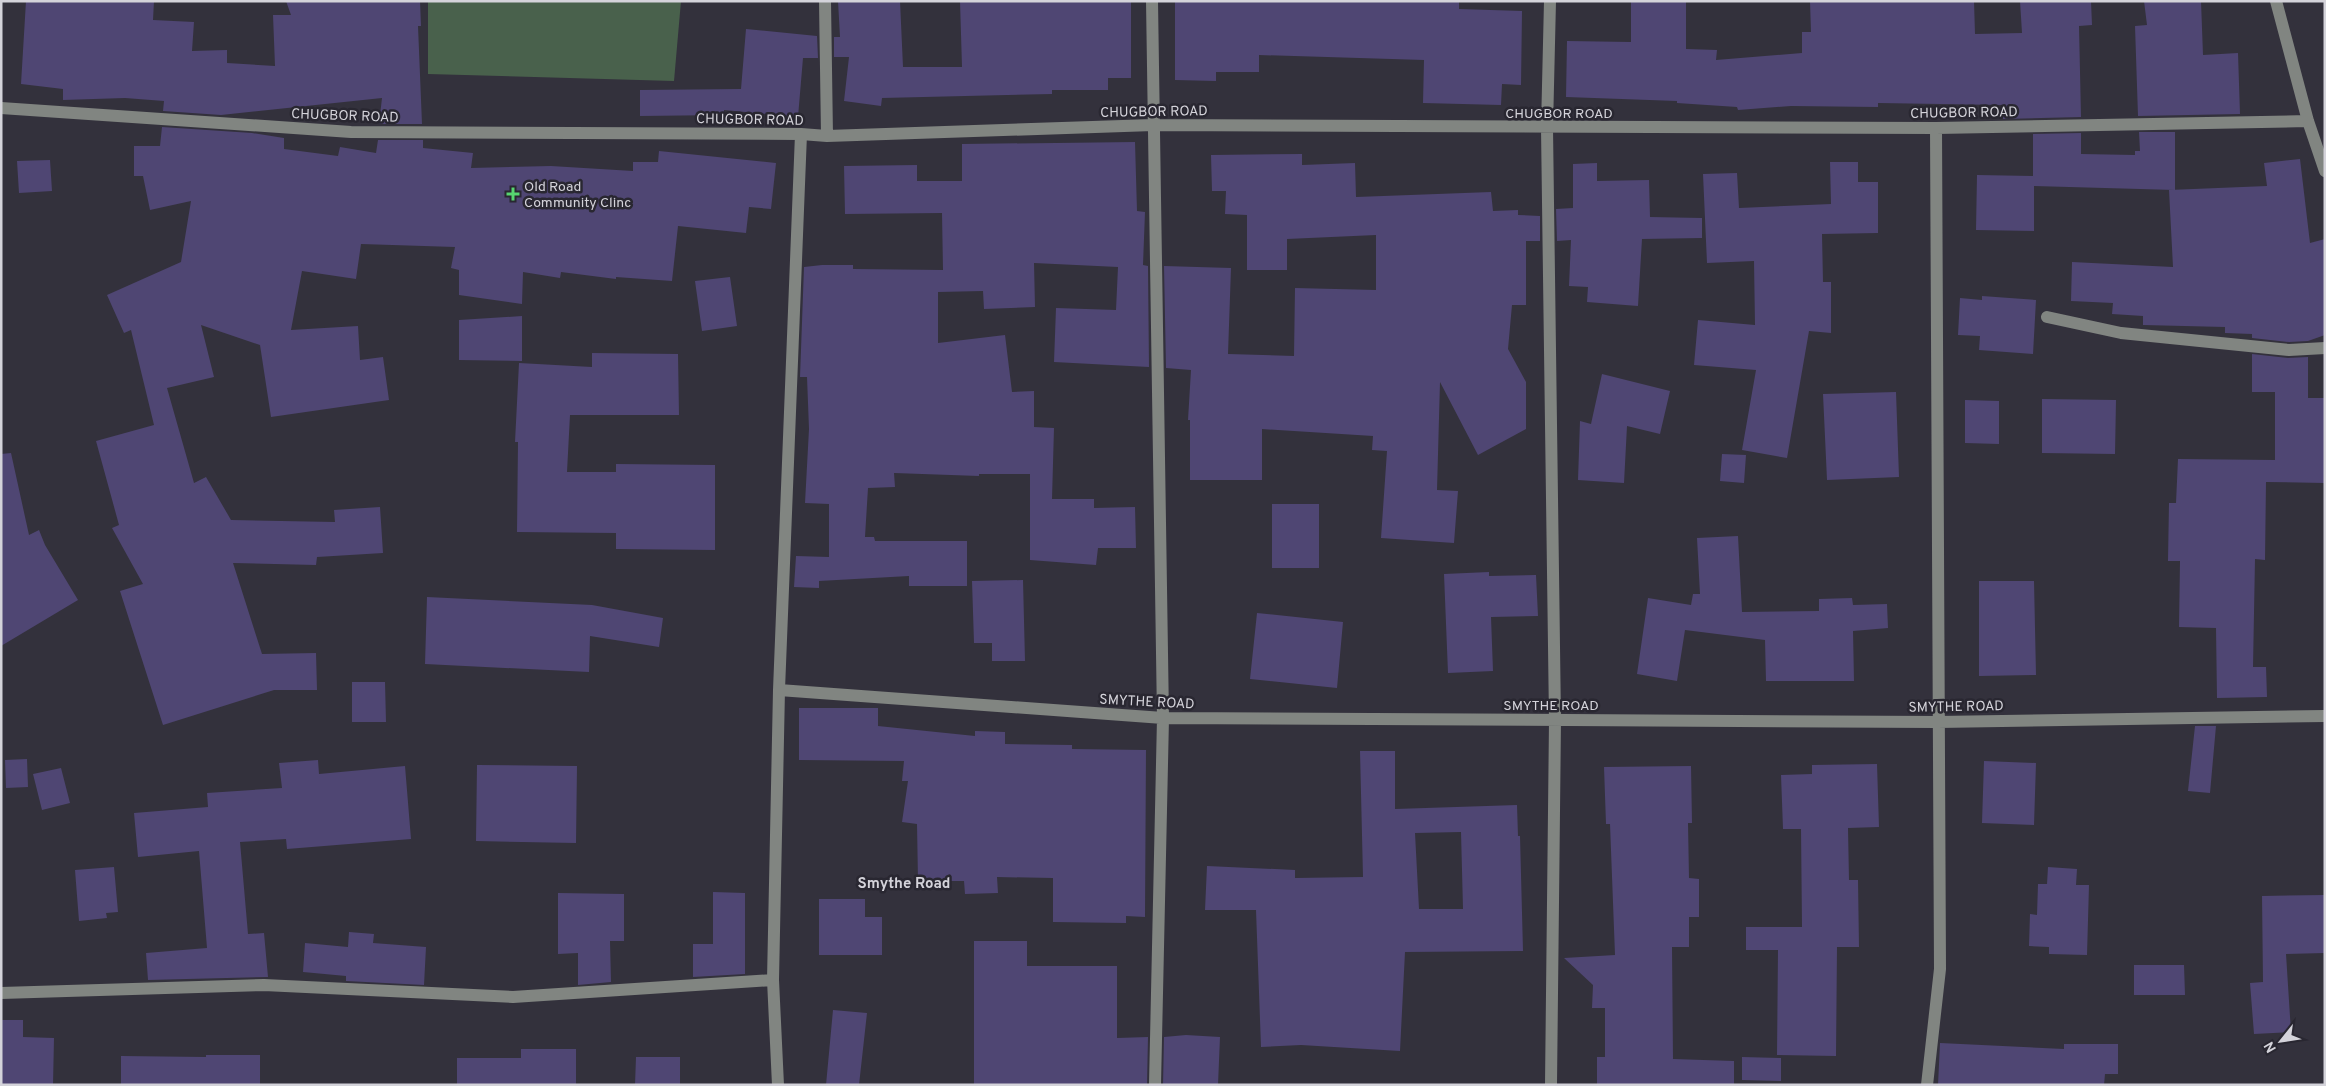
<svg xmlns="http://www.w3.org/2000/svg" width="2326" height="1086" viewBox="0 0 2326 1086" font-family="Overpass,sans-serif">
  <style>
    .green { fill: #49614c }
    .building { fill: #4f4673; fill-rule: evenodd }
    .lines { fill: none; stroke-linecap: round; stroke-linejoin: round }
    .minor { stroke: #818581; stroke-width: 12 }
    .poi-dot { fill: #57d570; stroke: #292731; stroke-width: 2 }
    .labels { text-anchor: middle; stroke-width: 5; stroke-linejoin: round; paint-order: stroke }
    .street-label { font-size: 14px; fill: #d4d3da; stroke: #292731 }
    .poi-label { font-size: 14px; fill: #d4d3da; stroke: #292731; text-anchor: start }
    .neighbourhood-label { font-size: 15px; font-weight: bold; fill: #d4d3da; stroke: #292731 }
  </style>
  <rect width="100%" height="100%" fill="#33313c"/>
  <path class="green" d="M 428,1 L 681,1 L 674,81 L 428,74 Z"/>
  <path class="building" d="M 26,1 L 154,1 L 153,20 L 194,22 L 192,51 L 227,50 L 227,63 L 275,66 L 273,15 L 291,15 L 286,1 L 420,1 L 421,26 L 418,26 L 422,124 L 379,124 L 382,98 L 221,115 L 163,111 L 164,101 L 125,98 L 63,100 L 63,89 L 21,84 Z
    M 838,1 L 900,1 L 903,67 L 962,67 L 960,1 L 1131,1 L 1131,78 L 1108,78 L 1108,90 L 1052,90 L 1052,94 L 882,98 L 881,106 L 844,101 L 849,57 L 834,57 L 834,37 L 840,37 Z
    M 1175,1 L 1459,1 L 1459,9 L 1522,11 L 1521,85 L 1502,84 L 1501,105 L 1423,103 L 1424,60 L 1259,55 L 1259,72 L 1216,72 L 1216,81 L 1175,80 Z
    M 1631,1 L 1686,1 L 1686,49 L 1717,50 L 1716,60 L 1802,53 L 1802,32 L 1811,32 L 1810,1 L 1974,1 L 1975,34 L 2022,33 L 2020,1 L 2091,1 L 2092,25 L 2079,26 L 2081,117 L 2003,119 L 2003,105 L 1878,103 L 1878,107 L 1791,106 L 1738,110 L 1737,107 L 1677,103 L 1677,101 L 1566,97 L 1567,41 L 1631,42 Z
    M 2144,1 L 2201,1 L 2203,55 L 2238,53 L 2240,114 L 2138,116 L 2135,26 L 2147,25 Z
    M 746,29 L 817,36 L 818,58 L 803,58 L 798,117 L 724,110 L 724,115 L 640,116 L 640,90 L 741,89 Z
    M 162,127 L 252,133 L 284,138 L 284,149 L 338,156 L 340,147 L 376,153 L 378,140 L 423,140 L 423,148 L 473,153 L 471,168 L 551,166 L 633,171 L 633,162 L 658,162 L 659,151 L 776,163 L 771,209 L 749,207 L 746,233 L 678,226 L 672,281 L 616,277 L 616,279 L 561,272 L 560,278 L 523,272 L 522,304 L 459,295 L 459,270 L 451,268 L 455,247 L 361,244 L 356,279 L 302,271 L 291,330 L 358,326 L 360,360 L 383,357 L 389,400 L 271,417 L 260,345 L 201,325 L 214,377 L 167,388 L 194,483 L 206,477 L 231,520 L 335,522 L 334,510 L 380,507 L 383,553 L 317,557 L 316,565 L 233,563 L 262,654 L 316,653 L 317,690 L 274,690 L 163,725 L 120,591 L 143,584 L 112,528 L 119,525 L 96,441 L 154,425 L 131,330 L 124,333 L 107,295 L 181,262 L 191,201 L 150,210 L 143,176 L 134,176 L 134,146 L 160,146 Z
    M 2139,132 L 2175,132 L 2175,190 L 2034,186 L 2034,231 L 1976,230 L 1977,175 L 2033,176 L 2033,134 L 2081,133 L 2081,154 L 2135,155 L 2135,151 L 2140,151 Z
    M 1135,142 L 1137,211 L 1145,212 L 1143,265 L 1148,266 L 1149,367 L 1054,362 L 1056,308 L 1116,310 L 1118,267 L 1034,263 L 1035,307 L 984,309 L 983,291 L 938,292 L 938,343 L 1005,335 L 1012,392 L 1034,391 L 1034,427 L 1054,428 L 1052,499 L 1094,499 L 1094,508 L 1135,507 L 1136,548 L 1098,548 L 1096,565 L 1030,560 L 1030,474 L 979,474 L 979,476 L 894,473 L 895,487 L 868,488 L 865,537 L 874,537 L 875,541 L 967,541 L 967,586 L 909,586 L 909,576 L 819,581 L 819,588 L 794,587 L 796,556 L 829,557 L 829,504 L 805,503 L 809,429 L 807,377 L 800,377 L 804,267 L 822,265 L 853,265 L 853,269 L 943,270 L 942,213 L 845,214 L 844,166 L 917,165 L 917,181 L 962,181 L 962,144 Z
    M 1302,154 L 1302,165 L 1355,163 L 1356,197 L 1491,192 L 1493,211 L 1518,210 L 1518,215 L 1540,216 L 1540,241 L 1526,241 L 1526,305 L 1512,305 L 1508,349 L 1526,382 L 1526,429 L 1478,455 L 1440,382 L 1437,490 L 1458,491 L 1454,543 L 1381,538 L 1387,451 L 1372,450 L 1373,436 L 1262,429 L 1262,480 L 1190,480 L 1190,420 L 1188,420 L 1191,370 L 1166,368 L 1164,266 L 1231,268 L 1228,354 L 1294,356 L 1295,288 L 1376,290 L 1376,235 L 1287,239 L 1287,270 L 1247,270 L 1247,215 L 1225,214 L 1226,191 L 1212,191 L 1211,155 Z
    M 2300,159 L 2310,243 L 2325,239 L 2325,335 L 2308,341 L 2289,342 L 2252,338 L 2252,334 L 2225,333 L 2225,327 L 2143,325 L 2143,316 L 2112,314 L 2113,303 L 2071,301 L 2072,262 L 2173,267 L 2169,190 L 2267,186 L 2264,163 Z
    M 50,160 L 52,191 L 19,193 L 17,161 Z
    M 1830,162 L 1858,162 L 1858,182 L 1878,182 L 1878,233 L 1822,234 L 1823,282 L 1831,282 L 1831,333 L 1809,331 L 1787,458 L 1742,450 L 1756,370 L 1694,365 L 1698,320 L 1755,325 L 1754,261 L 1707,263 L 1703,174 L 1737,173 L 1739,208 L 1831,204 Z
    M 1597,163 L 1597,181 L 1649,180 L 1650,217 L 1702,218 L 1702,238 L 1642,239 L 1638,306 L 1587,302 L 1588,287 L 1569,286 L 1571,240 L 1557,241 L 1556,209 L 1573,208 L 1573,164 Z
    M 730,277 L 737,326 L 702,331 L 695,281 Z
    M 1982,296 L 2036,300 L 2033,354 L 1979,350 L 1980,336 L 1958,335 L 1960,298 L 1982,300 Z
    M 522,316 L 522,361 L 459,360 L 459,320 Z
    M 592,353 L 678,354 L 679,415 L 570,415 L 567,472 L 616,472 L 616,464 L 715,465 L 715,550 L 616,549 L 616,533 L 517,532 L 518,442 L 515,442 L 519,363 L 592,367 Z
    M 2252,354 L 2288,358 L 2308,357 L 2308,398 L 2325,398 L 2325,483 L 2266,482 L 2265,560 L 2255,559 L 2253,667 L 2266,667 L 2267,697 L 2217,698 L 2216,628 L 2179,627 L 2180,561 L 2168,561 L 2169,503 L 2176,503 L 2178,459 L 2275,460 L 2275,392 L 2252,392 Z
    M 1602,374 L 1670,391 L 1660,434 L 1627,426 L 1624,483 L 1578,480 L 1580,421 L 1591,424 Z
    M 1896,392 L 1899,477 L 1827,480 L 1823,394 Z
    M 2042,399 L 2116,400 L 2115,454 L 2042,453 Z
    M 1965,400 L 1999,401 L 1999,444 L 1965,443 Z
    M 11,453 L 29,535 L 39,530 L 45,545 L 78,600 L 1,646 L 1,454 Z
    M 1722,454 L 1746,455 L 1744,483 L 1720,481 Z
    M 1272,504 L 1319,504 L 1319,568 L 1272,568 Z
    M 1738,536 L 1742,612 L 1819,611 L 1819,599 L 1852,598 L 1853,605 L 1887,604 L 1888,628 L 1853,631 L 1854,681 L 1766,681 L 1765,640 L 1685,630 L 1677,681 L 1637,674 L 1648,598 L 1691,605 L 1693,594 L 1700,594 L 1697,538 Z
    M 1489,572 L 1489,576 L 1536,575 L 1538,616 L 1491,617 L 1493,671 L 1448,673 L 1444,574 Z
    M 1023,580 L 1025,661 L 992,661 L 992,643 L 974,643 L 972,581 Z
    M 1979,581 L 2034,581 L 2036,675 L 1979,676 Z
    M 427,597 L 592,605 L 663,618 L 659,647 L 590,636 L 589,672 L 425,664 Z
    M 1257,613 L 1343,622 L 1337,688 L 1250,679 Z
    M 352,682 L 385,682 L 386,722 L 352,722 Z
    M 799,708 L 878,708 L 878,726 L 975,736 L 975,731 L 1005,732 L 1005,744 L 1072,745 L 1072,749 L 1146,750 L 1145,917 L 1126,916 L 1126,923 L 1053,922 L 1053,878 L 997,877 L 998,893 L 965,894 L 964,881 L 918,881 L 917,824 L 902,822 L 908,781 L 902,781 L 904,761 L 799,760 Z
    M 2195,726 L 2216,726 L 2210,793 L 2188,791 Z
    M 1360,751 L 1395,751 L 1395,809 L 1517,805 L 1518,836 L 1520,836 L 1523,951 L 1405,952 L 1400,1051 L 1301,1045 L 1261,1047 L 1256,910 L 1205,910 L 1207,866 L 1295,870 L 1295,878 L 1363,877 ZM 1461,832 L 1463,909 L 1419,909 L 1415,833 Z
    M 27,759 L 28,787 L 6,788 L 5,760 Z
    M 318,760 L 319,774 L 405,766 L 411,839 L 287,849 L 286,839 L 240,842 L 248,934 L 264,933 L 268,977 L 148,980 L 146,953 L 207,948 L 199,851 L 138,857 L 134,813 L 208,807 L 207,793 L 282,788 L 279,763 Z
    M 1984,761 L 2036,763 L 2034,825 L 1982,823 Z
    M 1877,764 L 1879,827 L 1848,828 L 1849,880 L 1858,880 L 1859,947 L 1837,947 L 1836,1056 L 1777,1055 L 1778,950 L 1746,950 L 1746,927 L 1802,927 L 1801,829 L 1783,829 L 1781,775 L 1812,774 L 1812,765 Z
    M 477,765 L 577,766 L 576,843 L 476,841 Z
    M 1691,766 L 1692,823 L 1688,823 L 1689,878 L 1699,879 L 1699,917 L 1689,917 L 1689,947 L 1672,947 L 1673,1059 L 1734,1061 L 1734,1085 L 1597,1085 L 1597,1057 L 1605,1057 L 1605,1008 L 1592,1008 L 1593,985 L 1564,958 L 1615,955 L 1610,824 L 1606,824 L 1604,767 Z
    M 61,768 L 70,803 L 42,810 L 33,774 Z
    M 114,867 L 118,912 L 106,913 L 107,918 L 79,921 L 75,870 Z
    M 2048,867 L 2077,869 L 2076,885 L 2089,885 L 2087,955 L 2049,954 L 2049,947 L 2029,946 L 2030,914 L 2037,915 L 2038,884 L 2047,884 Z
    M 713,892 L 745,893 L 745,974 L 693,977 L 693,944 L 713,944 Z
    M 558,893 L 624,894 L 624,941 L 610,941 L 611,982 L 578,985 L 578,953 L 558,954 Z
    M 2325,895 L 2325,953 L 2286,954 L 2291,1032 L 2254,1034 L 2250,983 L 2263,982 L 2262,896 Z
    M 819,899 L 865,899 L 865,917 L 882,917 L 882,955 L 819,955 Z
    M 349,932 L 374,934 L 373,943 L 426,947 L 424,985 L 346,981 L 346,976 L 303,972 L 305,943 L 348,947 Z
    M 974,941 L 1027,941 L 1027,966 L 1117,966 L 1117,1038 L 1148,1037 L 1147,1085 L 974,1085 Z
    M 2134,965 L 2184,965 L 2185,995 L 2134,995 Z
    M 833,1010 L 867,1013 L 859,1085 L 826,1085 Z
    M 1,1020 L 23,1020 L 23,1037 L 54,1038 L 53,1085 L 1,1085 Z
    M 1186,1035 L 1220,1037 L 1218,1085 L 1163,1085 L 1164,1037 Z
    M 1940,1043 L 2064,1049 L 2064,1044 L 2118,1044 L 2118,1074 L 2105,1074 L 2104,1085 L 1938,1085 Z
    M 521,1049 L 576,1049 L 576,1085 L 457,1085 L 457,1058 L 521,1058 Z
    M 206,1055 L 260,1055 L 260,1085 L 121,1085 L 121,1056 L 206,1057 Z
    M 636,1057 L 680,1057 L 680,1085 L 635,1085 Z
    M 1742,1057 L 1781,1058 L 1781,1081 L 1742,1080 Z"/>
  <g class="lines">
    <path class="minor" d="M 825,1 L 827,136
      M 1152,1 L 1163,718 L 1155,1085
      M 1550,1 L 1547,128 L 1555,720 L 1551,1085
      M 2276,1 L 2308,121 L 2325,171
      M 1,108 L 351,132 L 801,134 L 827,136 L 1153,125 L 1936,128 L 2308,121
      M 2047,317 L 2121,333 L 2289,350 L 2325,348
      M 779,690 L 1163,718 L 1938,722 L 2325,716
      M 1,993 L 264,985 L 513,997 L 773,980
      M 778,1085 L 773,980 L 779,690 L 801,134
      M 1927,1085 L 1940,969 L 1936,128"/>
  </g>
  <path class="poi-dot" d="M510.5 186.5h5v5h5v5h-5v5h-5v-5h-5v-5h5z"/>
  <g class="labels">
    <g class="street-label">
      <text transform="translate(1154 111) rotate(-1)" y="5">CHUGBOR ROAD</text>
      <text transform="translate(1964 112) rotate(-1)" y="5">CHUGBOR ROAD</text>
      <text x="1559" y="118">CHUGBOR ROAD</text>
      <text transform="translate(345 115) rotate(2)" y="5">CHUGBOR ROAD</text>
      <text transform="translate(750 119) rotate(1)" y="5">CHUGBOR ROAD</text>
      <text transform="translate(1147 701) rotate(3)" y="5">SMYTHE ROAD</text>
      <text x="1551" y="710">SMYTHE ROAD</text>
      <text transform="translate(1956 706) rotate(-1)" y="5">SMYTHE ROAD</text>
    </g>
    <g class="poi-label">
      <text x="524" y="191">Old Road<tspan x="524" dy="16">Community Clinc</tspan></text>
    </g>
    <g class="neighbourhood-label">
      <text x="904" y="888">Smythe Road</text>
    </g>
  </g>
  <rect width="2326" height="1086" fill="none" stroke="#d4d3da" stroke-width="5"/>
  <g transform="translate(2281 1041) rotate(240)" stroke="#292731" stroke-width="4" paint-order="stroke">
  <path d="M0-4L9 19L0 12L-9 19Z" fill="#d4d3da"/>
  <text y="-8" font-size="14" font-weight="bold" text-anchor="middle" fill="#d4d3da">N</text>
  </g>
</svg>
